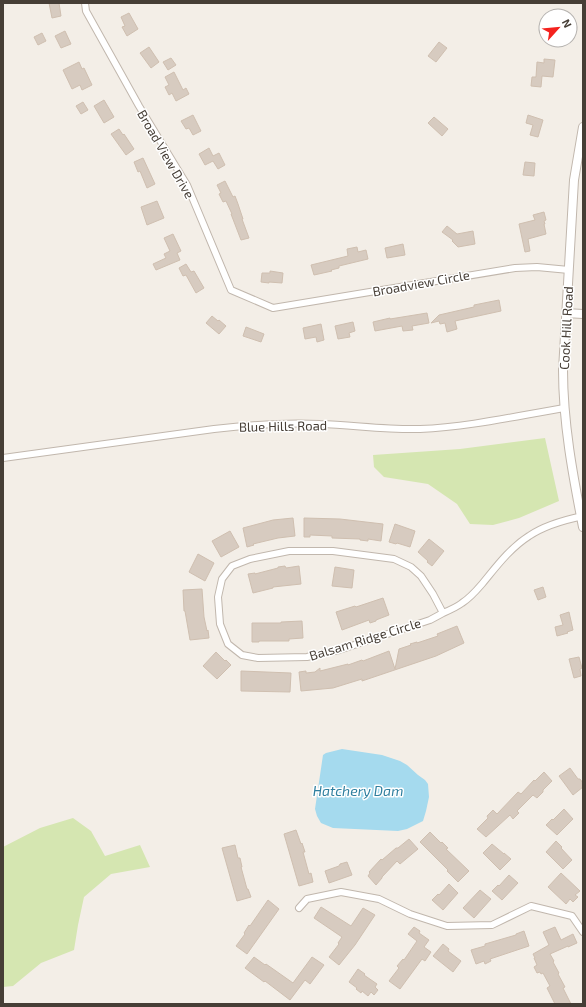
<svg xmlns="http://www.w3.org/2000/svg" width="586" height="1007" viewBox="0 0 586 1007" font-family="'Exo 2',sans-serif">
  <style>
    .green { fill: #d5e6b1 }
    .water { fill: #a5daee }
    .building { fill: #d7cbc0; stroke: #cfbfb0 }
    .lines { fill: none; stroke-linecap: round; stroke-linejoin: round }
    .minor-casing { stroke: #c1b7ad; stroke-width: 8 }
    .tertiary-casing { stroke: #c1b7ad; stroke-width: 10 }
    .minor { stroke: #fff; stroke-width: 6 }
    .tertiary { stroke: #fff; stroke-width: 8 }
    .labels { text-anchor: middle; stroke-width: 3; stroke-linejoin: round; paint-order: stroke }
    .street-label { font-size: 13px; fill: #463e36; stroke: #fff }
    .water-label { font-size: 14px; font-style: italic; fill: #2f7f9f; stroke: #fff }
  </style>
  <rect width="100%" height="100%" fill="#f3eee7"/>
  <path class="green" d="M 545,438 L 559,501 L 519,518 L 493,525 L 470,524 L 457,504 L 428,484 L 384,477 L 374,467 L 373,455 L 460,449 Z
    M 73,818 L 91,831 L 105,856 L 140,845 L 150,867 L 111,874 L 84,897 L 78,925 L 74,950 L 41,963 L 13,986 L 3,987 L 3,847 L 40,828 Z"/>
  <path class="water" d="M 342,749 L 382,755 L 400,761 L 407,765 L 418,775 L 425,780 L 428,784 L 429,797 L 426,811 L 423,821 L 407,829 L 398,831 L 333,828 L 321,823 L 317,816 L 315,809 L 323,755 L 326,753 Z"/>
  <path class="building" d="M 49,3 L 59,3 L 61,16 L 52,18 Z
    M 129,13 L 138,29 L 127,36 L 122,27 L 125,26 L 121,17 Z
    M 65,31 L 71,44 L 61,48 L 55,36 Z
    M 42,33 L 46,41 L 38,45 L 34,37 Z
    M 439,42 L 447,48 L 436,62 L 428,56 Z
    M 149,47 L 159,62 L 151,68 L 140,53 Z
    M 171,58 L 176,65 L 168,70 L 163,62 Z
    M 544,59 L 555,60 L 553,77 L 542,76 L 541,87 L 531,86 L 532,77 L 536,77 L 537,62 L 544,63 Z
    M 79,62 L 82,69 L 84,68 L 92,85 L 82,90 L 80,85 L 72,89 L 63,70 Z
    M 174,72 L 183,90 L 186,88 L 189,94 L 176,101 L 172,93 L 169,95 L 165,87 L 169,85 L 165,77 Z
    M 104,100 L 114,117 L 104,123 L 94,106 Z
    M 83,102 L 88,110 L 81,114 L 76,106 Z
    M 193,115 L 201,131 L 193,135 L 189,128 L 186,129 L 181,121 Z
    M 528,115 L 543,120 L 538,137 L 530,135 L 533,125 L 526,123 Z
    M 434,117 L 448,129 L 442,136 L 428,123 Z
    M 119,129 L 123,135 L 124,134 L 134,149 L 126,155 L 111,134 Z
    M 209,148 L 213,156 L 219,153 L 225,165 L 218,169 L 213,161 L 205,165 L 199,154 Z
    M 143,158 L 155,184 L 147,188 L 140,171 L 138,172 L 134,162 Z
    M 525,162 L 535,163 L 534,176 L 523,175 Z
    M 225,181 L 233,197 L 235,196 L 238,204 L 243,219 L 242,219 L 249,238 L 241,240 L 231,214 L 232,214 L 226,201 L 223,202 L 219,194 L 221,193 L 217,185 Z
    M 157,201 L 164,218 L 147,225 L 141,207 Z
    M 544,212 L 546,220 L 544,221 L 545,224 L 544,224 L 546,234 L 528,239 L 530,251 L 525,252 L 519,224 L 535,220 L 533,215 Z
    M 447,226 L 457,234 L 473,231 L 475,244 L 458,247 L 452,241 L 453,240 L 442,232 Z
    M 173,234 L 181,251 L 177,253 L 180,260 L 156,270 L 153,264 L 166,258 L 164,254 L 170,251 L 164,238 Z
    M 403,244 L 405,255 L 387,258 L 385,248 Z
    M 357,247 L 358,252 L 366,250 L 368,259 L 339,266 L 339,268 L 331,270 L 332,271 L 314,275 L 311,265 L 348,256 L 347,249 Z
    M 186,264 L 191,272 L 194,271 L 204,288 L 196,293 L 186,275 L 183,276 L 179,268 Z
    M 270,271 L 283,273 L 282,283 L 269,282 L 269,283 L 261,282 L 262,273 L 270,273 Z
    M 499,300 L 501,311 L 455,321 L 457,329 L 447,332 L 445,323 L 440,324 L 439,321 L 431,323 L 439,315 L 474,307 L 474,305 Z
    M 427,313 L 429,323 L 412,326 L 413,330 L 403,331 L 402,326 L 375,331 L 373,322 L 390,318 L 390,319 Z
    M 212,316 L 218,321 L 219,320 L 226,326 L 219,334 L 206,323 Z
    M 353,322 L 355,331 L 349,333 L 350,337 L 338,339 L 335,326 Z
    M 321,324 L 324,340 L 317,342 L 316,337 L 305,339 L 303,328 Z
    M 246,327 L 264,334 L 261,342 L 243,336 Z
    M 293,518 L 295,536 L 278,538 L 253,544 L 254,545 L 247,547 L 243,528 L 273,520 Z
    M 304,518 L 340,519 L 383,524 L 381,541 L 368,539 L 368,541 L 360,540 L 360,539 L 332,538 L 332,536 L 310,535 L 310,537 L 304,537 Z
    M 395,524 L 415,531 L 410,547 L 397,543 L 396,544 L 389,542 Z
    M 230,531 L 239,547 L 221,557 L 212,541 Z
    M 429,539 L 444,551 L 432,566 L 427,562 L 428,561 L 418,552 Z
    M 198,554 L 214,563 L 205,581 L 189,572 Z
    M 285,566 L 286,568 L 299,566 L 301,584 L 273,587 L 273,588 L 253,593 L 248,574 L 255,573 L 255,574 L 278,568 L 278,567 Z
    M 335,567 L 354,570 L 352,588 L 332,586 Z
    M 543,587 L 546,597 L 538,600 L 534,590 Z
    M 202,589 L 204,617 L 207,631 L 208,630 L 209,638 L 190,640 L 185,611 L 184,611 L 183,590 Z
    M 383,598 L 389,615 L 376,620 L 376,621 L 370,623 L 369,620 L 342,630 L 336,612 L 355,606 L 356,607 Z
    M 569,612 L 573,630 L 567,632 L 568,633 L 557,636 L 555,627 L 563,625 L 560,615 Z
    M 302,621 L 303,638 L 289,639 L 289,641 L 259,641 L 259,642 L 252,642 L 252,623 L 281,623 L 281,622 Z
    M 457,626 L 464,643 L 436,656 L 362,681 L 362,679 L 333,688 L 301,691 L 299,672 L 306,671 L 306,673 L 315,672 L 320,668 L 320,671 L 348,664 L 348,665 L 362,660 L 363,661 L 389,651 L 395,669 L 399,649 L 411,645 L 410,644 L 417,642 L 417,643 L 438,636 L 437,634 Z
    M 216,652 L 225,661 L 226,660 L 231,665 L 217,679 L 203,666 Z
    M 579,657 L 582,668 L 580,669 L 581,676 L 574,678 L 569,659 Z
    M 241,671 L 291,673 L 290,692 L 241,691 Z
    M 570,768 L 578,779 L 580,779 L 583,783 L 583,787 L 573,795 L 559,776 Z
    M 544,772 L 552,781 L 543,790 L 543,792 L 537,798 L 533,795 L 517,811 L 519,813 L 513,819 L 510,815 L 486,837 L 477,829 L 488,818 L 487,816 L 493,810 L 497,814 L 518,792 L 521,794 L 534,780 L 535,781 Z
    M 564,809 L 573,819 L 557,835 L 546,825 L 552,819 L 553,820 Z
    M 296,830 L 301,844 L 302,843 L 305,852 L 303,852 L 309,874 L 311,873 L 313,882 L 299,886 L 284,834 Z
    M 430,832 L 441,843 L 442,842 L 448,848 L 446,849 L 469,871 L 458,882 L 447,871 L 448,870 L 420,842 Z
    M 409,839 L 418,849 L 400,864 L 397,861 L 382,877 L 382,878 L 376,885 L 368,876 L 370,873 L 369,872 L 381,859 L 382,860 L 396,848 L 398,848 Z
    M 556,841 L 562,847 L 561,848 L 572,860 L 563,869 L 546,852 Z
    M 492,844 L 504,854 L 504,853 L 511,859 L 500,870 L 483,853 Z
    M 235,845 L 238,858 L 240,858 L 242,867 L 241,867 L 247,889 L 248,889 L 251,897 L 237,901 L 222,848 Z
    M 347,862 L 352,875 L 329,883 L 325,871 L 339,866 L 340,864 Z
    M 561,873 L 580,891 L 575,895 L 578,897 L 573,902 L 570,899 L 566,904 L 548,887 Z
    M 509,875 L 518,883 L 502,900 L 492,891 L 498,885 L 499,886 Z
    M 449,884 L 458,893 L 443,910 L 432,900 L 438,894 L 439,895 Z
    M 480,890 L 491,899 L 474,918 L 463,908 Z
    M 268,900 L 279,909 L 247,954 L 236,946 L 245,934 L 244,933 L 249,925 L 250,926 Z
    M 321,907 L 351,926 L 363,908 L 375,915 L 355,945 L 339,965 L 329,957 L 339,944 L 338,943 L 342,937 L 314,918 Z
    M 414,927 L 420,931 L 419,933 L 429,940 L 424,947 L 431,952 L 425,961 L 422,959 L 400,989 L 389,981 L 399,968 L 397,966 L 403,959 L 404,960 L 417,941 L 408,934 Z
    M 555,927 L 561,940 L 573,934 L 577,943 L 568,947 L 568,946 L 550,954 L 554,961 L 553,962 L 559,973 L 558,974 L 565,987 L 563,988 L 571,1004 L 555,1004 L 547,988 L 550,986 L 543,973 L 541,974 L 540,972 L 537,973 L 534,967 L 537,965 L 534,958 L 535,958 L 533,954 L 549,945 L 543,932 Z
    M 524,931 L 529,946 L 490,959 L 491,961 L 485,964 L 484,961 L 476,964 L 471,950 L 485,946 L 485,944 L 516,935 L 516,934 Z
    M 443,944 L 449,949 L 448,951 L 461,961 L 453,972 L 433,956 Z
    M 254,957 L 265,965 L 266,964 L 293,983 L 312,957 L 324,965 L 310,984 L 305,980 L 290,1000 L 265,981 L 264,982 L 245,968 Z
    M 358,969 L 365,974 L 364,975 L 377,984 L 375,987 L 378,990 L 374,995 L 371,992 L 368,996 L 362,991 L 361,993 L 356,989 L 357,988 L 349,982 Z"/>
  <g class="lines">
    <g class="minor-casing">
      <path id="minor" d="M 85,3 L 86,11 L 139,106 L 187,185 L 231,290 L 273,308 L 515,268 L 537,267 L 569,270
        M 3,458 L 214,429 C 249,425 285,422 320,424 C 353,425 387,430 420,429 C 469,427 516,416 564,408
        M 289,551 L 333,551 L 394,559 L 411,567 L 421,576 L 433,594 L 443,613 L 430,620 L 339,650 L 307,657 L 258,658 L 242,655 L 228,644 L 220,624 L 218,597 L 222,579 L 232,566 L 250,559 Z
        M 443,613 C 450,610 457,607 462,603 C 470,598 476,591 482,584 C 496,567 510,548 529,536 C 545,525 564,520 583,516
        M 299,908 L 307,899 L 341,892 L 379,899 L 410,914 L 447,926 L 492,925 L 531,906 L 572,916 L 583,932"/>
    </g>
    <g class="tertiary-casing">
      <path id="tertiary" d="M 583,127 L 574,180 L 563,370 C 563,423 573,476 583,527
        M 566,313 L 583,314"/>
    </g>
    <use href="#minor" class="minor"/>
    <use href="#tertiary" class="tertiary"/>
  </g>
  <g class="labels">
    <g class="street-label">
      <text transform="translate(166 154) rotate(60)" y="5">Broad View Drive</text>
      <text transform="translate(421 283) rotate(-10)" y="5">Broadview Circle</text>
      <text transform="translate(566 328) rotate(-87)" y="5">Cook Hill Road</text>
      <text transform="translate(283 426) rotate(-1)" y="5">Blue Hills Road</text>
      <text transform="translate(365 639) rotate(-17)" y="5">Balsam Ridge Circle</text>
    </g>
    <g class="water-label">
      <text x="358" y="796">Hatchery Dam</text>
    </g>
  </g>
  <rect width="586" height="1007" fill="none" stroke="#463e36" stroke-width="8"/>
  <g transform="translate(558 28) rotate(63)"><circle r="19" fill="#ffffff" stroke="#b5b2af"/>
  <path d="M0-3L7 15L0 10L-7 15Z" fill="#f4221e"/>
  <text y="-6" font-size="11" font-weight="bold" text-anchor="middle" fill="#463e36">N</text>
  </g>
</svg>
